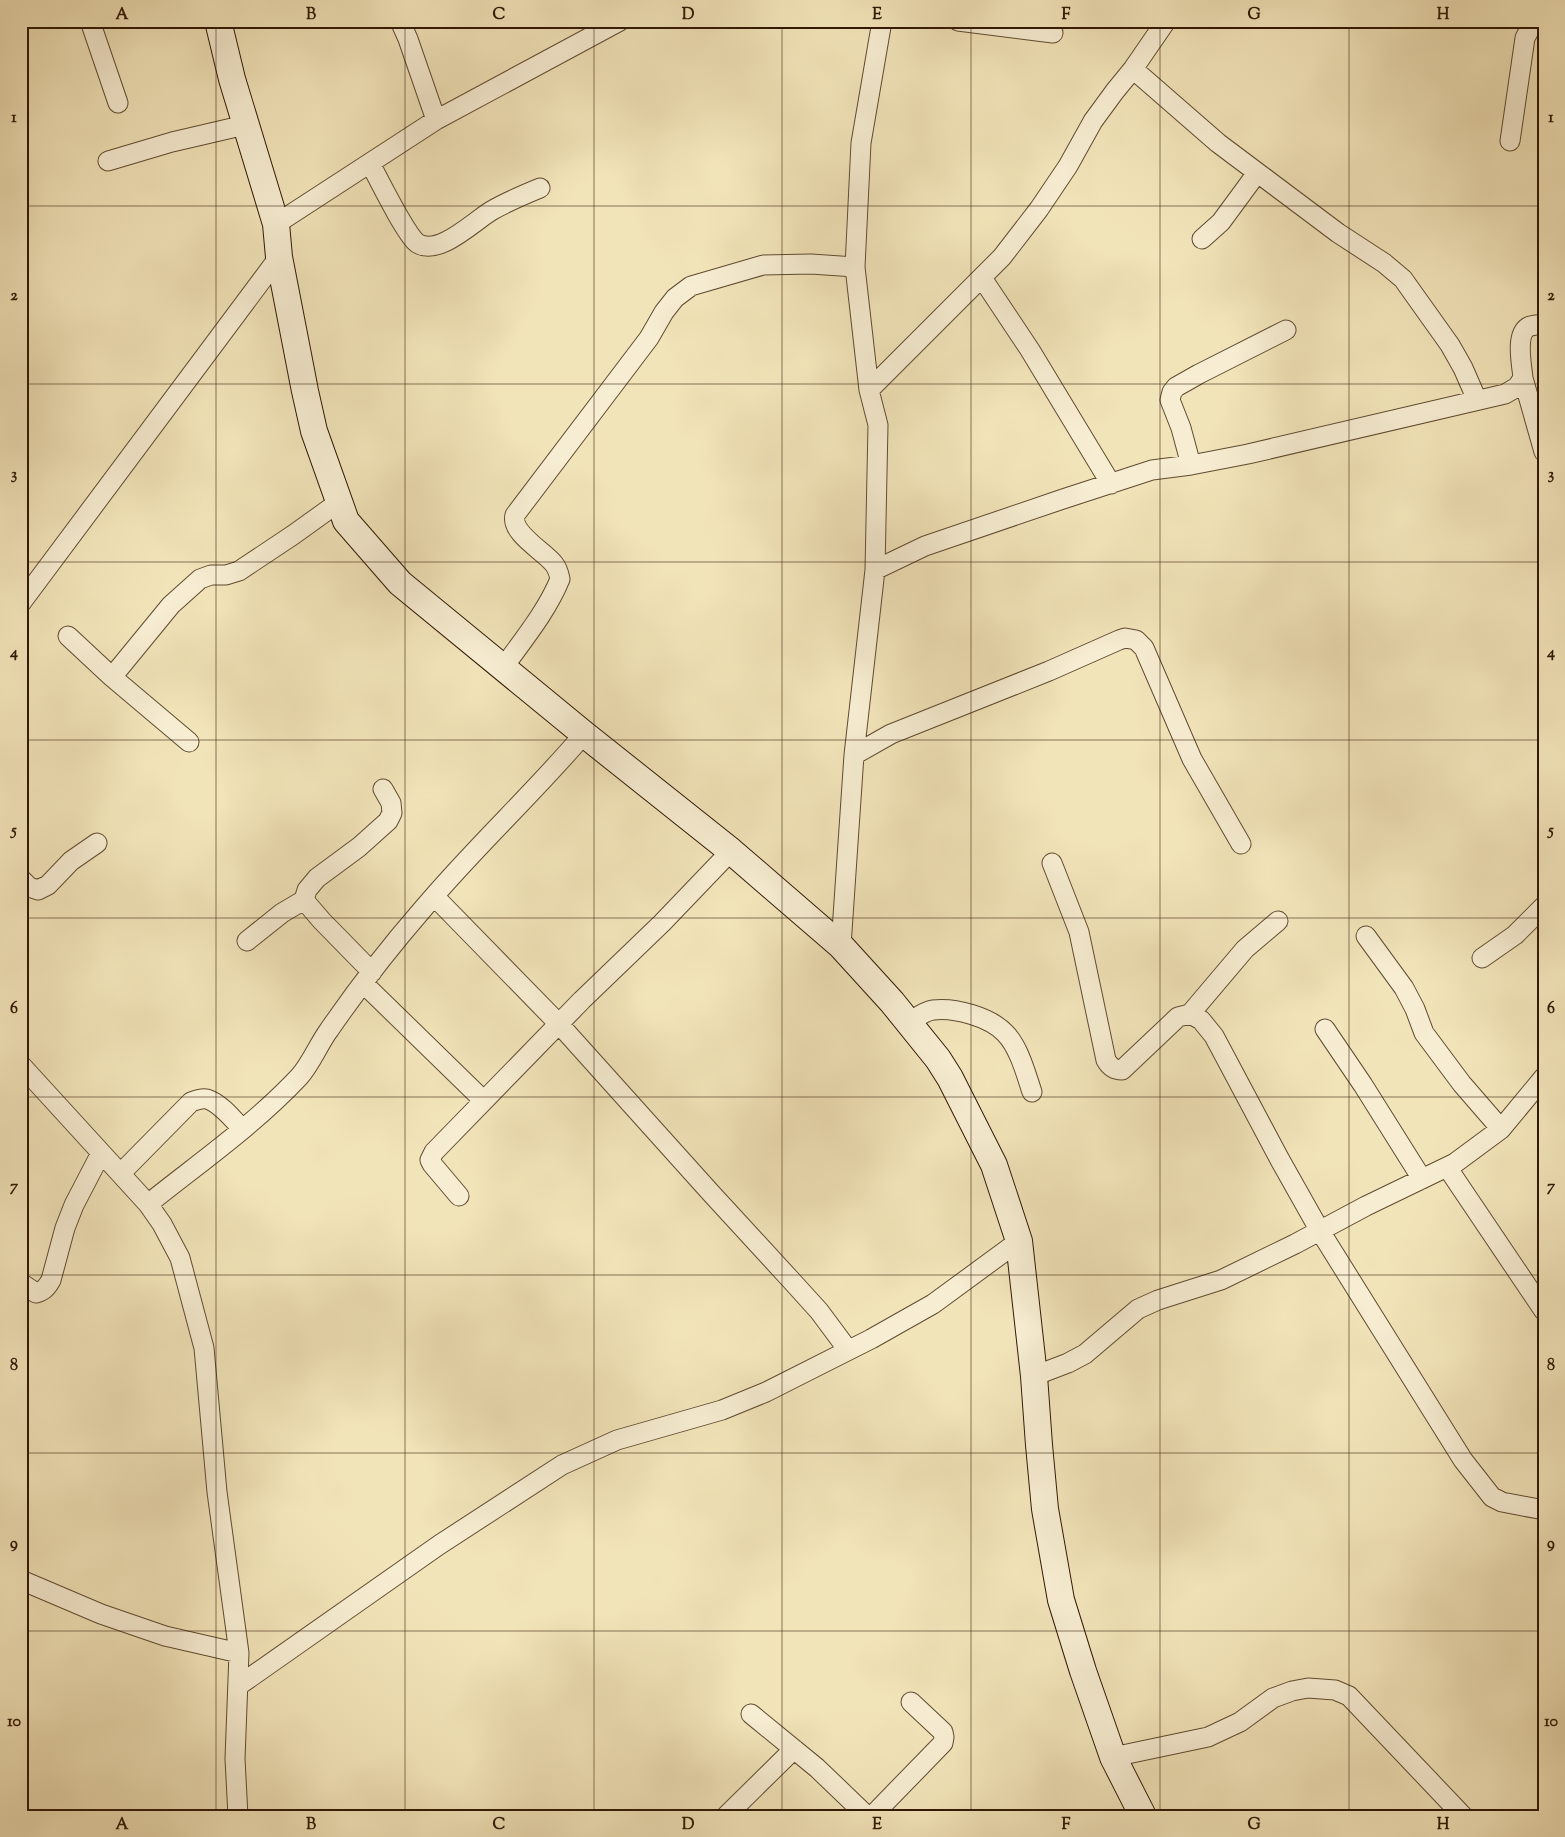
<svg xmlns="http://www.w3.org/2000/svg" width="1565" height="1837" viewBox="0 0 1565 1837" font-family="'Sorts Mill Goudy',serif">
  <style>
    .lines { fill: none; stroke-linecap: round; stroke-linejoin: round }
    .street-casing { stroke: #604b31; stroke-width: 21 }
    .secondary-casing { stroke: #301804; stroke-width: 28 }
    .street { stroke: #f7edd2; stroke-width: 19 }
    .secondary { stroke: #f7edd2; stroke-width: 26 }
    .grid { fill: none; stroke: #301804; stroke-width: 1; stroke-opacity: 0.55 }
    .neatline { fill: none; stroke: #301804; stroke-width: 2 }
    .grid-label { font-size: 16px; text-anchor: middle; font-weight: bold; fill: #301804 }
  </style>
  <rect width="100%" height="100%" fill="#f2e4b9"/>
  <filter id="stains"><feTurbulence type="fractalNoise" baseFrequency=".004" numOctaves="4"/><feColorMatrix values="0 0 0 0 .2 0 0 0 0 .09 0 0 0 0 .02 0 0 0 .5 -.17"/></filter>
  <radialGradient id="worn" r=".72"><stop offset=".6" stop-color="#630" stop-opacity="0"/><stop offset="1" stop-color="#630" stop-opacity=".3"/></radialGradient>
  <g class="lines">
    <g class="street-casing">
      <path id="street" d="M 90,21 L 118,103
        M 400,21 L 408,39 L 436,120
        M 958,21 L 1053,33
        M 1133,69 L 1218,143 L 1338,233 L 1384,263 L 1403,279 L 1450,345 L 1463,368 L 1477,400
        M 1510,141 L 1525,38 L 1534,21
        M 108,161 L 172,142 L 245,125
        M 370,163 C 379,180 405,233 417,243 C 438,257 473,222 491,211 C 506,202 523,195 540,188
        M 276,224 L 436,120 L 620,21
        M 1202,239 L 1221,222 L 1257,173
        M 982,278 L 1030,350 L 1111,484
        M 1523,378 L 1544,452
        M 869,390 L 1002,257 L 1039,209 L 1068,166 L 1093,121 L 1115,91 L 1133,69 L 1166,21
        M 1191,465 L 1181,428 L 1170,400 L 1172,392 L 1176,387 L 1199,374 L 1286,330
        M 875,570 L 925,546 L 1063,499 L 1152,470 L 1191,465 L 1248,454 L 1505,394 L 1517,387 L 1523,378 C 1522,366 1515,335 1528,327 C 1532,325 1539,325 1544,324
        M 21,603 L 279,257
        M 68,636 L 112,677 L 189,742
        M 503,668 C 523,640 547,611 560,579 C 559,574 558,569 554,564 C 544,551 510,533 515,515 L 649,338 L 664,312 L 675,298 L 691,286 L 763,265 L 811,264 L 855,267
        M 112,677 L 171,605 L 200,579 L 211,575 L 226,575 L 239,571 L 293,535 L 339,502
        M 854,755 L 891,734 L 1049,671 L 1119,640 L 1125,638 L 1136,640 L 1144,648 L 1192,759 L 1241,844
        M 1052,863 L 1079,932 L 1106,1060 C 1110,1067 1114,1070 1122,1070 L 1178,1017 L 1190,1014 L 1201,1020 L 1214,1036 L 1280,1160 L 1320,1231 L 1463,1460 L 1492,1497 L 1502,1502 L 1544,1510
        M 21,879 L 29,887 L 38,890 L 48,885 L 71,861 L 97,843
        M 434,896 L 559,1024 L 710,1192 L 790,1279 L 819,1311 L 848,1350
        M 1366,936 L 1404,988 L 1415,1009 L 1424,1033 L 1462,1084 L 1501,1129
        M 247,941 L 282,913 L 304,900
        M 841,946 L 854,755 L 875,570 L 878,425 L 869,390 L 855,267 L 861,143 L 882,21
        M 1482,958 L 1515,935 L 1544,906
        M 372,972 L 322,921 L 304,900 L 307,890 L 317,878 L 359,847 L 388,821 L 392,813 L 391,803 L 383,789
        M 363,983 L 483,1100
        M 1190,1014 L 1245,949 L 1278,921
        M 909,1022 C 916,1018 925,1011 933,1010 C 954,1007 990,1017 1005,1033 C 1019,1047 1026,1074 1032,1092
        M 1325,1029 L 1363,1085 L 1422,1179
        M 21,1065 L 148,1204 L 162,1224 L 180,1258 L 204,1348 L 217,1492 L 239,1653 L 235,1759 L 238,1816
        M 1447,1167 L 1544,1311
        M 121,1173 L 191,1102 C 196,1100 202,1098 207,1099 C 220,1103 233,1119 242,1129
        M 459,1196 L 432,1164 L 430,1160 L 434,1152 L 582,1000 L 662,923 L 731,851
        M 148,1204 C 199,1163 254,1125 299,1077 C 311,1064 318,1045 329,1030 C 358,988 389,948 422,910 C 473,849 532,795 584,734
        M 21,1283 L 36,1293 C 44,1291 47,1287 51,1280 L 65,1228 L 74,1205 L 101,1153
        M 1034,1376 L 1068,1363 L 1085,1354 L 1138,1309 L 1158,1300 L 1221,1280 L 1295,1244 L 1366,1206 L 1455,1163 L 1501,1129 L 1544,1077
        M 21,1580 L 101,1614 L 165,1636 L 239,1653
        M 238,1686 L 439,1545 L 562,1465 L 617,1440 L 722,1410 L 766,1392 L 871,1339 L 933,1304 L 1019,1241
        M 751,1714 L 817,1768 L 867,1816
        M 1113,1757 L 1208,1737 L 1240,1722 L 1273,1698 L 1292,1691 L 1308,1688 L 1335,1690 L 1349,1696 L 1463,1816
        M 726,1816 L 794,1749
        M 872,1816 L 943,1743 L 944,1737 L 943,1732 L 911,1702"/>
    </g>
    <g class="secondary-casing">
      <path id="secondary" d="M 218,21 L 232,79 L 276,224 L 279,257 L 305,391 L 314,431 L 346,521 L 400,583 L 584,734 L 731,851 L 841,946 L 892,1002 L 938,1059 L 950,1078 L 994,1165 L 1019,1241 L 1034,1376 L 1039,1445 L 1045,1509 L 1061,1600 L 1083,1671 L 1113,1757 L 1143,1816"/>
    </g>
    <use href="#street" class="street"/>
    <use href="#secondary" class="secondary"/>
  </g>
  <path class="grid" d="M 216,21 L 216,1816M 405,21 L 405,1816M 594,21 L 594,1816M 782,21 L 782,1816M 971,21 L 971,1816M 1160,21 L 1160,1816M 1349,21 L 1349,1816M 21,206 L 1544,206M 21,384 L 1544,384M 21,562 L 1544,562M 21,740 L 1544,740M 21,918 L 1544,918M 21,1097 L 1544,1097M 21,1275 L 1544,1275M 21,1453 L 1544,1453M 21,1631 L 1544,1631"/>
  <rect width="1565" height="1837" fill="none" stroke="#f2e4b9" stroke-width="55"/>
  <rect x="28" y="28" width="1510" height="1782" class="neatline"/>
  <g class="grid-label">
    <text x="122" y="19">A</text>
    <text x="311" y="19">B</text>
    <text x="499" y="19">C</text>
    <text x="688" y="19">D</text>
    <text x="877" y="19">E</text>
    <text x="1066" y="19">F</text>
    <text x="1254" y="19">G</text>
    <text x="1443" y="19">H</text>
    <text x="14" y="122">1</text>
    <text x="1551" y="122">1</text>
    <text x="14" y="300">2</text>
    <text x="1551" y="300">2</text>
    <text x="14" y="479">3</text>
    <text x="1551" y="479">3</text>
    <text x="14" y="657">4</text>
    <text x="1551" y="657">4</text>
    <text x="14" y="835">5</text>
    <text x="1551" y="835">5</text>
    <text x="14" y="1013">6</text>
    <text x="1551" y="1013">6</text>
    <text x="14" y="1191">7</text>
    <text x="1551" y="1191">7</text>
    <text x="14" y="1370">8</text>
    <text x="1551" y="1370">8</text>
    <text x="14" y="1548">9</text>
    <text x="1551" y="1548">9</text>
    <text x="14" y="1726">10</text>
    <text x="1551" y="1726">10</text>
    <text x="122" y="1829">A</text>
    <text x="311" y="1829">B</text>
    <text x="499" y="1829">C</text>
    <text x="688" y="1829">D</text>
    <text x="877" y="1829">E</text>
    <text x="1066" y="1829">F</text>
    <text x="1254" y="1829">G</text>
    <text x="1443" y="1829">H</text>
  </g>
  <rect width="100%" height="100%" filter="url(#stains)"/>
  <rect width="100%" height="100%" fill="url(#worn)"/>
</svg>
